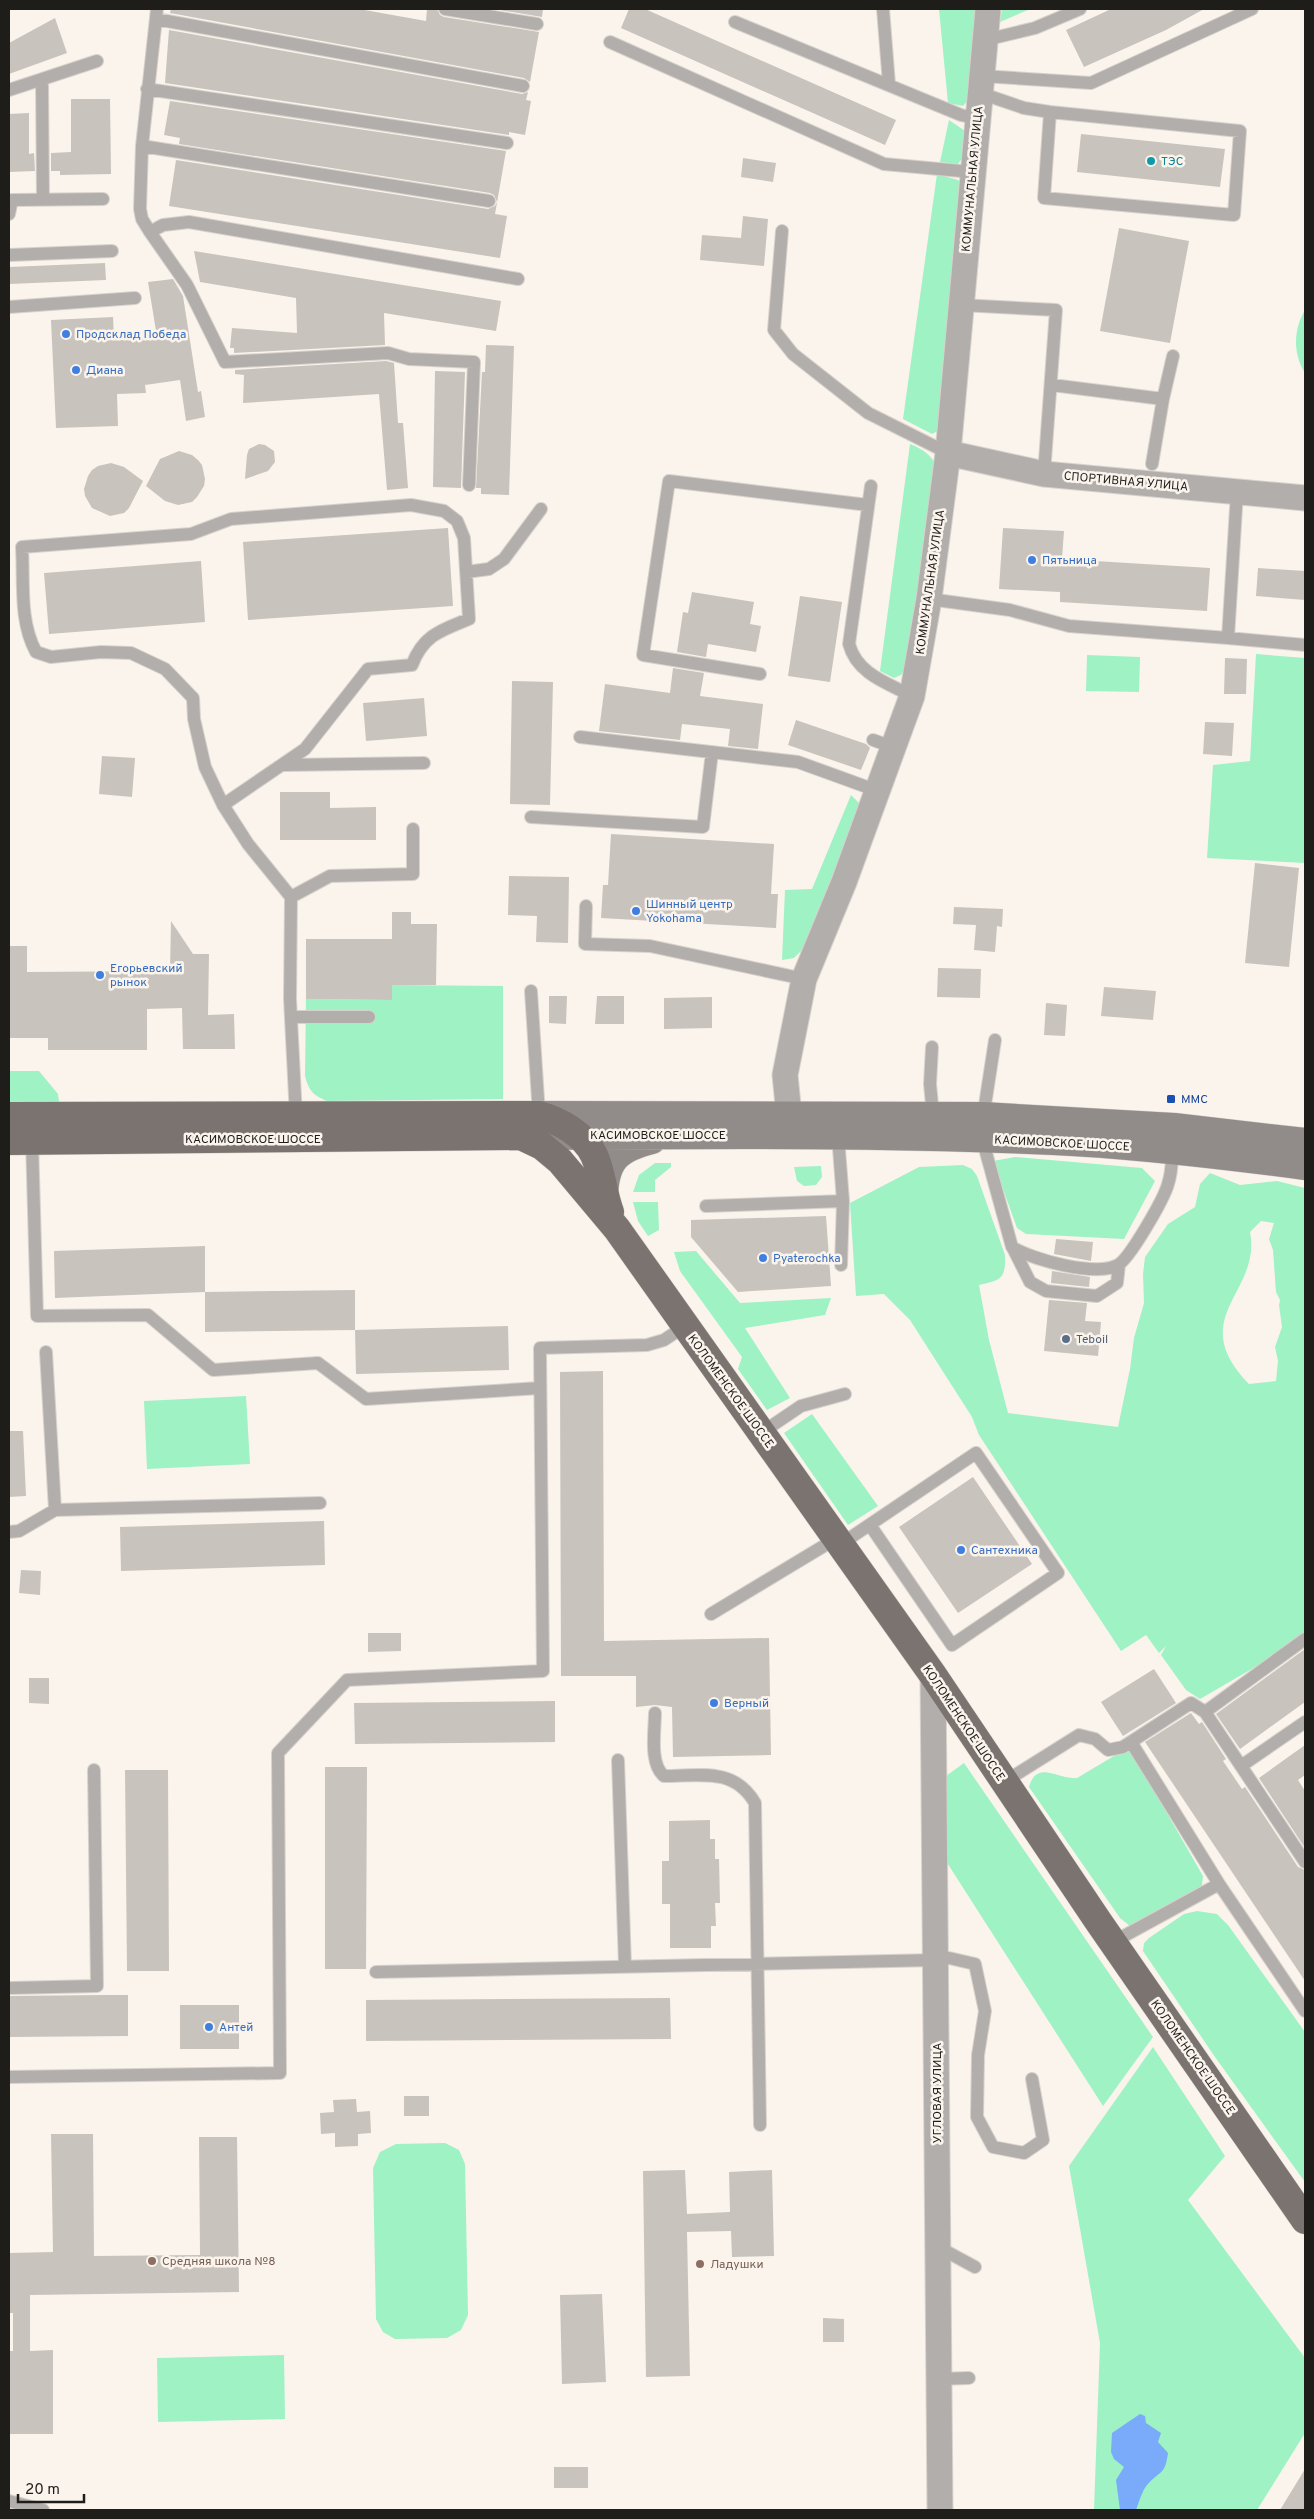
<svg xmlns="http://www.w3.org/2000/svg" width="1314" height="2519" viewBox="0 0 1314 2519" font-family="Overpass,sans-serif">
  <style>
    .green { fill: #9ef2c4; fill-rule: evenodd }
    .water { fill: #7aaafa }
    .building { fill: #c8c3bc }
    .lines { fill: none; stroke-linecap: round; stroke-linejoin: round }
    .lane-casing { stroke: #d7d2cb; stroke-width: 14 }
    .street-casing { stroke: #d7d2cb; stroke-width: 27 }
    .secondary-casing { stroke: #d7d2cb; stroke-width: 29 }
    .primary-casing { stroke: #d7d2cb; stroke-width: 29 }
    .lane { stroke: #b2aeac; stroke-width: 12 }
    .street { stroke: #b2aeac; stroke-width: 25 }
    .secondary { stroke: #918c89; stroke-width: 28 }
    .primary { stroke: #7a7370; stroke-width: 28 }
    .culture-dot { fill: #0f9aa8; stroke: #faf4ed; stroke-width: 2 }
    .shop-dot { fill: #3f7fe0; stroke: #faf4ed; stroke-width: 2 }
    .transit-dot { fill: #1a4fb4; stroke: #faf4ed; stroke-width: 2 }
    .service-dot { fill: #5c6f8a; stroke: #faf4ed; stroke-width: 2 }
    .education-dot { fill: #8d6e63; stroke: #faf4ed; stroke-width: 2 }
    .labels { text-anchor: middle; stroke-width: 5; stroke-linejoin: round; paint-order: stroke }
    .culture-label { font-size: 12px; fill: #0d838f; stroke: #faf4ed; text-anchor: start }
    .street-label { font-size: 12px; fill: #1f1d1a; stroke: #faf4ed }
    .shop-label { font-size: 12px; fill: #366cbe; stroke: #faf4ed; text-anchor: start }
    .transit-label { font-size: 12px; fill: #164399; stroke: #faf4ed; text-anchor: start }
    .service-label { font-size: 12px; fill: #4e5e75; stroke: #faf4ed; text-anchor: start }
    .education-label { font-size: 12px; fill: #785e54; stroke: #faf4ed; text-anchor: start }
  </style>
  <rect width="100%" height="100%" fill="#faf4ed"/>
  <path class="green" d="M 939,9 L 977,9 L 968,100 L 963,106 L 948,103 Z
    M 1002,9 L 1030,9 L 1000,22 Z
    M 949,120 L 965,131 L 963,157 L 958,164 L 940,162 Z
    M 937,174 L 958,180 L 961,183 L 940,430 L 932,434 L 903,419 Z
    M 1305,310 L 1305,373 C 1293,354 1293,330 1305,310 Z
    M 910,444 C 923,449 935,457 938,472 L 905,669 L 901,675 L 894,678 L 880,671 Z
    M 1256,654 L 1305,658 L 1305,863 L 1207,858 L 1213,765 L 1250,761 Z
    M 1087,655 L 1140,657 L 1139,692 L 1086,691 Z
    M 851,795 L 859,803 L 858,813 L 803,949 L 794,958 L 782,960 L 785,890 L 812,889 Z
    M 392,985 L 503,986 L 503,1099 L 327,1101 C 313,1095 309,1091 305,1076 L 306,999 L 391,1000 Z
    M 9,1071 L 39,1071 L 58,1094 L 59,1101 L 57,1103 L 9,1105 Z
    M 1015,1157 L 1142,1168 L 1155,1181 L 1124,1239 L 1026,1234 L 1017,1228 L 993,1161 Z
    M 655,1163 L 671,1163 L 671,1167 L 655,1180 L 655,1192 L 633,1192 L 639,1175 Z
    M 963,1165 L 972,1169 L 977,1176 L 1005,1255 C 1006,1280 1000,1280 979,1285 L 989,1340 L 1008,1413 L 1118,1427 L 1130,1369 L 1134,1338 L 1144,1303 L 1143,1274 L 1145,1257 L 1168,1224 L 1195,1207 L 1200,1184 L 1210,1173 L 1240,1185 L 1277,1181 L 1305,1188 L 1305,1638 L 1200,1699 L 1186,1690 L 1161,1655 L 1166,1646 L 1159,1653 L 1146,1635 L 1121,1651 L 979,1435 L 972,1417 L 910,1320 L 884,1294 L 856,1296 L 850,1203 L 919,1167 ZM 1261,1221 L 1274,1223 L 1269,1239 L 1273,1250 L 1276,1292 L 1280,1300 L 1279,1305 L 1282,1327 L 1275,1347 L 1278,1361 L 1276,1381 L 1249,1384 C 1184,1317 1262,1293 1250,1232 Z
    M 821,1166 L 822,1177 L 816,1185 L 804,1186 L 797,1181 L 794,1167 Z
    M 633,1202 L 658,1202 L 659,1230 L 648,1236 L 638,1221 Z
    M 696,1251 L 740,1303 L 831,1298 L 825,1315 L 745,1328 L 790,1398 L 767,1410 L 738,1369 L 742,1357 L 680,1271 L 674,1252 Z
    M 246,1396 L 250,1464 L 147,1469 L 144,1401 Z
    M 812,1414 L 878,1506 L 848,1525 L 784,1433 Z
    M 1129,1747 L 1203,1876 L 1202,1885 L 1198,1891 L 1130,1926 L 1120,1918 L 1029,1787 C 1037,1759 1058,1780 1077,1778 Z
    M 964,1763 L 1153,2037 L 1103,2106 L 944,1858 L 946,1776 Z
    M 1197,1911 L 1217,1914 L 1228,1925 L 1305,2032 L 1305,2182 L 1215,2057 L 1143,1951 L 1144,1943 L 1149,1938 L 1184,1914 Z
    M 1153,2047 L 1225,2156 L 1188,2200 L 1305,2358 L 1305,2433 L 1257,2510 L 1094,2510 L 1100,2343 L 1069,2166 Z
    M 445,2143 L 459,2150 L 465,2164 L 468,2315 L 461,2330 L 447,2338 L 395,2339 L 383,2332 L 376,2319 L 373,2168 L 380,2152 L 396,2144 Z
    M 284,2355 L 285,2419 L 158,2422 L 157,2358 Z"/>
  <path class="water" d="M 1140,2414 L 1145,2416 L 1146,2423 L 1161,2433 L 1158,2442 L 1168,2453 C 1165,2476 1160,2470 1147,2485 C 1142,2491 1139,2502 1136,2510 L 1120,2510 L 1116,2480 L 1124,2467 L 1114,2459 L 1111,2452 L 1112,2433 Z"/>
  <path class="building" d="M 171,9 L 359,9 L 426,21 L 427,9 L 437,9 L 440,15 L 444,17 L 539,32 L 530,82 L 524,78 L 170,13 Z
    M 494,9 L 543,9 L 542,17 Z
    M 629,9 L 645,9 L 896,120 L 885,145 L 621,28 Z
    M 1111,9 L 1204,9 L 1166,30 L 1084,67 L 1066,30 Z
    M 55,18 L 67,53 L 9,74 L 9,43 Z
    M 169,30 L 522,94 L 528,92 L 526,100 L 531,101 L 525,135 L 509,132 L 509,135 L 165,83 Z
    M 71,99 L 110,99 L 111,174 L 60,175 L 60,171 L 51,171 L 51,153 L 71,152 Z
    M 170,101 L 506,151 L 495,214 L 507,216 L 500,258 L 169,206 L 176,160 L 488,209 L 495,206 L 497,202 L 494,195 L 490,193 L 179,144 L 180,138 L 164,135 Z
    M 29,113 L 29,154 L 34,153 L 35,171 L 9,172 L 9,114 Z
    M 1081,134 L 1225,149 L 1220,187 L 1077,172 Z
    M 743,158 L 776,163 L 773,182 L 741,177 Z
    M 743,216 L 768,219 L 764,266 L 700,260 L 702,235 L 741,238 Z
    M 1119,228 L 1189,241 L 1170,343 L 1100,331 Z
    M 194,251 L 501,301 L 496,331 L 384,313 L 385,345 L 234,353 L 234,348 L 230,348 L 232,328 L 297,333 L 296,298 L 200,282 Z
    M 105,263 L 106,280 L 9,284 L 9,267 Z
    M 173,279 L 183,296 L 198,392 L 201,391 L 205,417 L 186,421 L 180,380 L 145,385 L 146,393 L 117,394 L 118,426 L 56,428 L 51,320 L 113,317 L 114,339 L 157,337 L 148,282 Z
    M 486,345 L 514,346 L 509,495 L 481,494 L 481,488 L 476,488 L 482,372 L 485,372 Z
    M 386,361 L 394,363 L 398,423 L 403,423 L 408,488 L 387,490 L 379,394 L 243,403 L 244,375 L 235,374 L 235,370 Z
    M 435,371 L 465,372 L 461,488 L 433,487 Z
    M 259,444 L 265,445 L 274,451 L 275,462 L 268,471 L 245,479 L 247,455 L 249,449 Z
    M 179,451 L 192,455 L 198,460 L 202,465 L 205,479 L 204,486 L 197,497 L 192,502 L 178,505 L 165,501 L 146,486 L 160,459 Z
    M 111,463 L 124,467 L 143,481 L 129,508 L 124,513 L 110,516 L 92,508 L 85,496 L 84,489 L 88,476 L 92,470 L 98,466 Z
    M 448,528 L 453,606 L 248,620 L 243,542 Z
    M 1003,528 L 1064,531 L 1062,559 L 1210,568 L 1207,611 L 1060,602 L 1060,592 L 999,589 Z
    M 201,561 L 205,622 L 49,634 L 44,573 Z
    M 1258,568 L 1305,571 L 1305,600 L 1256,596 Z
    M 692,592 L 754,602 L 750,624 L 761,626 L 756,652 L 708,644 L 706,657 L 677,652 L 683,612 L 688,613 Z
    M 800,596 L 842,602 L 830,682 L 788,676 Z
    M 1225,658 L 1247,659 L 1246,694 L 1224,694 Z
    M 673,668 L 704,673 L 700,696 L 763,704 L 758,749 L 728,746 L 730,729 L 682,724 L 680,740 L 599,731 L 605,684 L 670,693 Z
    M 512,681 L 553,682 L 550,805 L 510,804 Z
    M 424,698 L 427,736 L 366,741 L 363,703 Z
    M 796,720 L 866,744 L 870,748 L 861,770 L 788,745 Z
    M 1205,722 L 1234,723 L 1232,756 L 1203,754 Z
    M 102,756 L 135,758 L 132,797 L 99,794 Z
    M 280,792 L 330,792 L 330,808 L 376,807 L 376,840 L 280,840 Z
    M 611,834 L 774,844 L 771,894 L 778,894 L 776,928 L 601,918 L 603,885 L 608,885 Z
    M 1255,863 L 1299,868 L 1289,967 L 1245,963 Z
    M 509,876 L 569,877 L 568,943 L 536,942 L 537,916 L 508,915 Z
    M 954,907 L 1003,909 L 1002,927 L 997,926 L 995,952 L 974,950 L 976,925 L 953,924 Z
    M 392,912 L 411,912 L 411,924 L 437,924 L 436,985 L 392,985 L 392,1000 L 306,999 L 306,939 L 392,939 Z
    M 171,921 L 193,954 L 209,954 L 208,1015 L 234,1014 L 235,1049 L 183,1049 L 182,1008 L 147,1009 L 147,1050 L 48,1050 L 48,1038 L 9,1038 L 9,946 L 27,946 L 27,972 L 170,971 Z
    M 938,968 L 981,969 L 980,998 L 937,997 Z
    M 1104,987 L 1156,991 L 1153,1020 L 1101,1016 Z
    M 549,996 L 567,996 L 566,1024 L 549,1023 Z
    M 597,996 L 624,996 L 624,1024 L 595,1024 Z
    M 712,997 L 712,1028 L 664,1029 L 664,998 Z
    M 1046,1003 L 1067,1005 L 1065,1036 L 1044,1035 Z
    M 826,1216 L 831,1286 L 738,1292 L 691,1237 L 691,1220 Z
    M 1056,1239 L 1093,1242 L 1091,1261 L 1054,1254 Z
    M 205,1246 L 205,1292 L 55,1298 L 54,1251 Z
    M 1052,1271 L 1090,1277 L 1089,1287 L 1051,1283 Z
    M 355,1290 L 355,1330 L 205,1332 L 205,1292 Z
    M 1049,1300 L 1087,1303 L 1085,1321 L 1101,1322 L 1098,1356 L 1044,1351 Z
    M 508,1326 L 509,1370 L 356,1374 L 355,1330 Z
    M 603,1371 L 604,1641 L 769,1638 L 771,1755 L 673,1757 L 672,1707 L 655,1705 L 636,1707 L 636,1676 L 561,1676 L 560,1372 Z
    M 9,1431 L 23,1431 L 26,1496 L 9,1497 Z
    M 973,1477 L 1032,1564 L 958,1613 L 899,1527 Z
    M 324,1521 L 325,1565 L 121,1571 L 120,1527 Z
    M 21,1570 L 41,1571 L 40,1595 L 19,1593 Z
    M 368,1633 L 401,1633 L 401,1651 L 368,1652 Z
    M 1305,1649 L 1305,1702 L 1240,1749 L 1216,1714 Z
    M 1154,1669 L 1176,1703 L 1123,1736 L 1101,1702 Z
    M 29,1678 L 49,1678 L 49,1704 L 29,1703 Z
    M 555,1701 L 555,1742 L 355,1744 L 354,1703 Z
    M 1191,1713 L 1199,1724 L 1202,1722 L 1226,1759 L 1223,1761 L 1242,1789 L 1245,1787 L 1298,1867 L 1305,1870 L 1305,1981 L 1145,1742 Z
    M 1305,1745 L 1305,1775 L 1298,1780 L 1305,1791 L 1305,1848 L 1259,1778 Z
    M 325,1767 L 367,1767 L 366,1969 L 325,1969 Z
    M 125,1770 L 168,1770 L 169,1971 L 127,1971 Z
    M 710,1820 L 710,1839 L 715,1839 L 715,1859 L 719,1859 L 720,1903 L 715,1903 L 716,1926 L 711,1926 L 711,1948 L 670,1948 L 670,1904 L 662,1904 L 662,1861 L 669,1861 L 669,1821 Z
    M 105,1995 L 128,1995 L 128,2036 L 9,2037 L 9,1996 Z
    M 670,1998 L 671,2039 L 366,2041 L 366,2000 Z
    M 180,2005 L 239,2005 L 239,2049 L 180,2049 Z
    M 404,2096 L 429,2096 L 429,2116 L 404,2116 Z
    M 356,2099 L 357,2112 L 370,2111 L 371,2133 L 358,2134 L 358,2146 L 335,2147 L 335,2133 L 321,2134 L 320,2113 L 334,2112 L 333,2100 Z
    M 51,2134 L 93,2134 L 94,2256 L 200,2255 L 199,2137 L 237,2137 L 239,2292 L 30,2295 L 30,2351 L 53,2350 L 53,2434 L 9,2434 L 9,2351 L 13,2351 L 13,2313 L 9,2313 L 9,2253 L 53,2252 Z
    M 685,2170 L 687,2214 L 730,2212 L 729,2172 L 772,2170 L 774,2256 L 732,2257 L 731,2231 L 687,2232 L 690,2376 L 646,2377 L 643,2171 Z
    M 602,2294 L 606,2382 L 562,2384 L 560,2295 Z
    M 823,2318 L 844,2319 L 844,2342 L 823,2342 Z
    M 554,2467 L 588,2467 L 588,2488 L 554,2488 Z
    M 1305,2469 L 1305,2510 L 1280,2510 Z"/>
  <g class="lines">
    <g class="lane-casing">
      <path id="lane" d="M 157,9 L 142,146 L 140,209 L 142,219 L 150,232 L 187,285 L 225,362 L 388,353 L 409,359 L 474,362 L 469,485
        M 445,9 L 537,24
        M 883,9 L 889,84
        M 156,19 L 523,86
        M 735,22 L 961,115 L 978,119
        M 985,40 L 1035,28 L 1080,9
        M 610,42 L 884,164 L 972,172
        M 982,76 L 1091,83 L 1252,9
        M 42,79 L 43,200
        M 147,89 L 507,143
        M 9,90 L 97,61
        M 980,93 L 1024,108 L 1050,112
        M 1050,112 L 1240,131 L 1234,215 L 1044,198 Z
        M 142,146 L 489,201
        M 9,214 L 12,200 L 103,199
        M 782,231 L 774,330 L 793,354 L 868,413 L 948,453
        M 150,232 L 163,225 L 189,222 L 518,279
        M 9,255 L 112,251
        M 961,305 L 1056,310 L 1044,474
        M 9,307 L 135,298
        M 1052,385 L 1163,399 L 1173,356
        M 1152,464 L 1163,399
        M 871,486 L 849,644 C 857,674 887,683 912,696
        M 466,572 L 489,569 L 504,559 L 541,509
        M 929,599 L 1010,610 L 1069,626 L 1228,638 L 1237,492
        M 1228,638 L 1305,645
        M 760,674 L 643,655 L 669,481 L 868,505
        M 580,737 L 798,762 L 878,791
        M 873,740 L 893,747
        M 284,765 L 424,763
        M 223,805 L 305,749 L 368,669 L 412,665 C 423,635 442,630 469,619 L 464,538 L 457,521 L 444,511 L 411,505 L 231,519 L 191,534 L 22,547 C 24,582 19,621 36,652 L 51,657 L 101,652 L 131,653 L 165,669 L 193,698 L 194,719 L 205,767 L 223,805 L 248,844 L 291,897 L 290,999 L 296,1116
        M 531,817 L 703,827 L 712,752
        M 291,897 L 330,876 L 413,874 L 413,829
        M 586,906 L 585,944 L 650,946 L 804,979
        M 531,991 L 539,1115
        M 291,1017 L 369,1017
        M 932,1047 L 930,1084 L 933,1115
        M 983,1118 L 995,1040
        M 982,1138 L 1012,1247 C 1033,1260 1096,1277 1118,1265 C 1130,1258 1164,1199 1168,1184 C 1172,1173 1172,1158 1173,1147
        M 32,1141 L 37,1316 L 148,1315 L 213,1370 L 318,1363 L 366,1399 L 540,1388
        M 706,1206 L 843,1201 L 838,1136
        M 1013,1248 L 1030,1282 L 1046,1291 L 1097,1296 L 1117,1283 L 1119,1265
        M 841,1265 L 843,1201
        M 46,1352 L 55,1510
        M 761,1433 L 801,1406 L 845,1394
        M 9,1532 L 19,1531 L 55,1510 L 320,1503
        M 841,1544 L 976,1453 L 1058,1573 L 952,1645 L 870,1525
        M 711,1614 L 837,1538
        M 1205,1712 L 1305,1639
        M 655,1713 C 655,1730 649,1764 664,1776 C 700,1776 734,1767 755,1803 L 760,2125
        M 1131,1742 L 1219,1884 L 1305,2011
        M 618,1760 L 625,1966
        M 1241,1766 L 1305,1722
        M 1004,1782 L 1079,1735 L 1095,1739 L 1108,1750 L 1123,1747 L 1191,1703 L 1205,1712 L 1305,1862
        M 1113,1942 L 1219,1884
        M 376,1972 L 937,1960 L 949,1958 L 975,1964 L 985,2011 L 978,2055 L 977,2117 L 993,2147 L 1024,2153 L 1043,2140 L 1032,2079
        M 9,1988 L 97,1986 L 94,1770
        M 9,2077 L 280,2073 L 278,1753 L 347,1680 L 543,1671 L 540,1348 L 647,1345 L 664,1340 L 685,1326
        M 938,2247 L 975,2267
        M 938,2379 L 969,2378
        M 9,2501 L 43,2510"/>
    </g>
    <g class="street-casing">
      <path id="street" d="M 948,453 L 1044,474 L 1305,498
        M 791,1135 L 785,1075 L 804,979 L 844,882 L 912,696 L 929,599 L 948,453 L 988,9
        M 933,1675 L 940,2510"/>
    </g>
    <g class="secondary-casing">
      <path id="secondary" d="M 539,1115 L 983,1116 L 1174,1127 L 1305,1142
        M 521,1136 C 699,1135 876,1133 1054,1141 C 1138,1145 1222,1155 1305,1166
        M 604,1197 C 605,1160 617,1149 652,1140"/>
    </g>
    <g class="primary-casing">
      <path id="primary" d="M 9,1116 L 539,1115 C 560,1121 584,1134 594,1155 C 602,1172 603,1194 610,1212
        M 9,1141 L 521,1136 L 542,1146 L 560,1161 L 617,1229 L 933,1675 L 1098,1921 L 1305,2220"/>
    </g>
    <use href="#lane" class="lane"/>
    <use href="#street" class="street"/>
    <use href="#secondary" class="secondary"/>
    <use href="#primary" class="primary"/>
  </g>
  <circle class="culture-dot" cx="1151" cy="161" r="5"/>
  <g class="shop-dot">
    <circle cx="66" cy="334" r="5"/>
    <circle cx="76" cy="370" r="5"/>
    <circle cx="1032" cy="560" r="5"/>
    <circle cx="636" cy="911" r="5"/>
    <circle cx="100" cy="975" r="5"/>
    <circle cx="763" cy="1258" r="5"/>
    <circle cx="961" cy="1550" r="5"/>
    <circle cx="714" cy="1703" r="5"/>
    <circle cx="209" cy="2027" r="5"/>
  </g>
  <rect class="transit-dot" x="1166" y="1094" width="10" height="10" rx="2.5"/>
  <circle class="service-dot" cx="1066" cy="1339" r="5"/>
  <g class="education-dot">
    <circle cx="152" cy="2261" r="5"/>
    <circle cx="700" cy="2264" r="5"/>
  </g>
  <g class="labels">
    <g class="culture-label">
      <text x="1161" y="165">ТЭС</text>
    </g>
    <g class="street-label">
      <text transform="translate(972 179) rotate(-85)" y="4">КОММУНАЛЬНАЯ УЛИЦА</text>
      <text transform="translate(1126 481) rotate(5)" y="4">СПОРТИВНАЯ УЛИЦА</text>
      <text transform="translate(930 582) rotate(-82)" y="4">КОММУНАЛЬНАЯ УЛИЦА</text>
      <text x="658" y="1139">КАСИМОВСКОЕ ШОССЕ</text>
      <text x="253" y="1143">КАСИМОВСКОЕ ШОССЕ</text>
      <text transform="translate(1062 1143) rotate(3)" y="4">КАСИМОВСКОЕ ШОССЕ</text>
      <text transform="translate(731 1391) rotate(54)" y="4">КОЛОМЕНСКОЕ ШОССЕ</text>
      <text transform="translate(964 1723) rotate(56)" y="4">КОЛОМЕНСКОЕ ШОССЕ</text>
      <text transform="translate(1193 2057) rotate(55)" y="4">КОЛОМЕНСКОЕ ШОССЕ</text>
      <text transform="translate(937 2093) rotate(-90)" y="4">УГЛОВАЯ УЛИЦА</text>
    </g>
    <g class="shop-label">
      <text x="76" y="338">Продсклад Победа</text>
      <text x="86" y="374">Диана</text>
      <text x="1042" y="564">Пятьница</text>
      <text x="646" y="908">Шинный центр<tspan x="646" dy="14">Yokohama</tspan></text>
      <text x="110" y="972">Егорьевский<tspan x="110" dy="14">рынок</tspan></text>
      <text x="773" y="1262">Pyaterochka</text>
      <text x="971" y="1554">Сантехника</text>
      <text x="724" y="1707">Верный</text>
      <text x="219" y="2031">Антей</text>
    </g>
    <g class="transit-label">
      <text x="1181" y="1103">ММС</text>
    </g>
    <g class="service-label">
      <text x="1076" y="1343">Teboil</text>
    </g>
    <g class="education-label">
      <text x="162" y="2265">Средняя школа №8</text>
      <text x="710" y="2268">Ладушки</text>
    </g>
  </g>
  <rect width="1314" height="2519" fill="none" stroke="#1f1d1a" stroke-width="20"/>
  <path d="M18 2494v8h66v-8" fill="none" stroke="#1f1d1a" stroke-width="2.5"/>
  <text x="25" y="2494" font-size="15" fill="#1f1d1a" stroke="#faf4ed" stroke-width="4" paint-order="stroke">20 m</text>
</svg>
